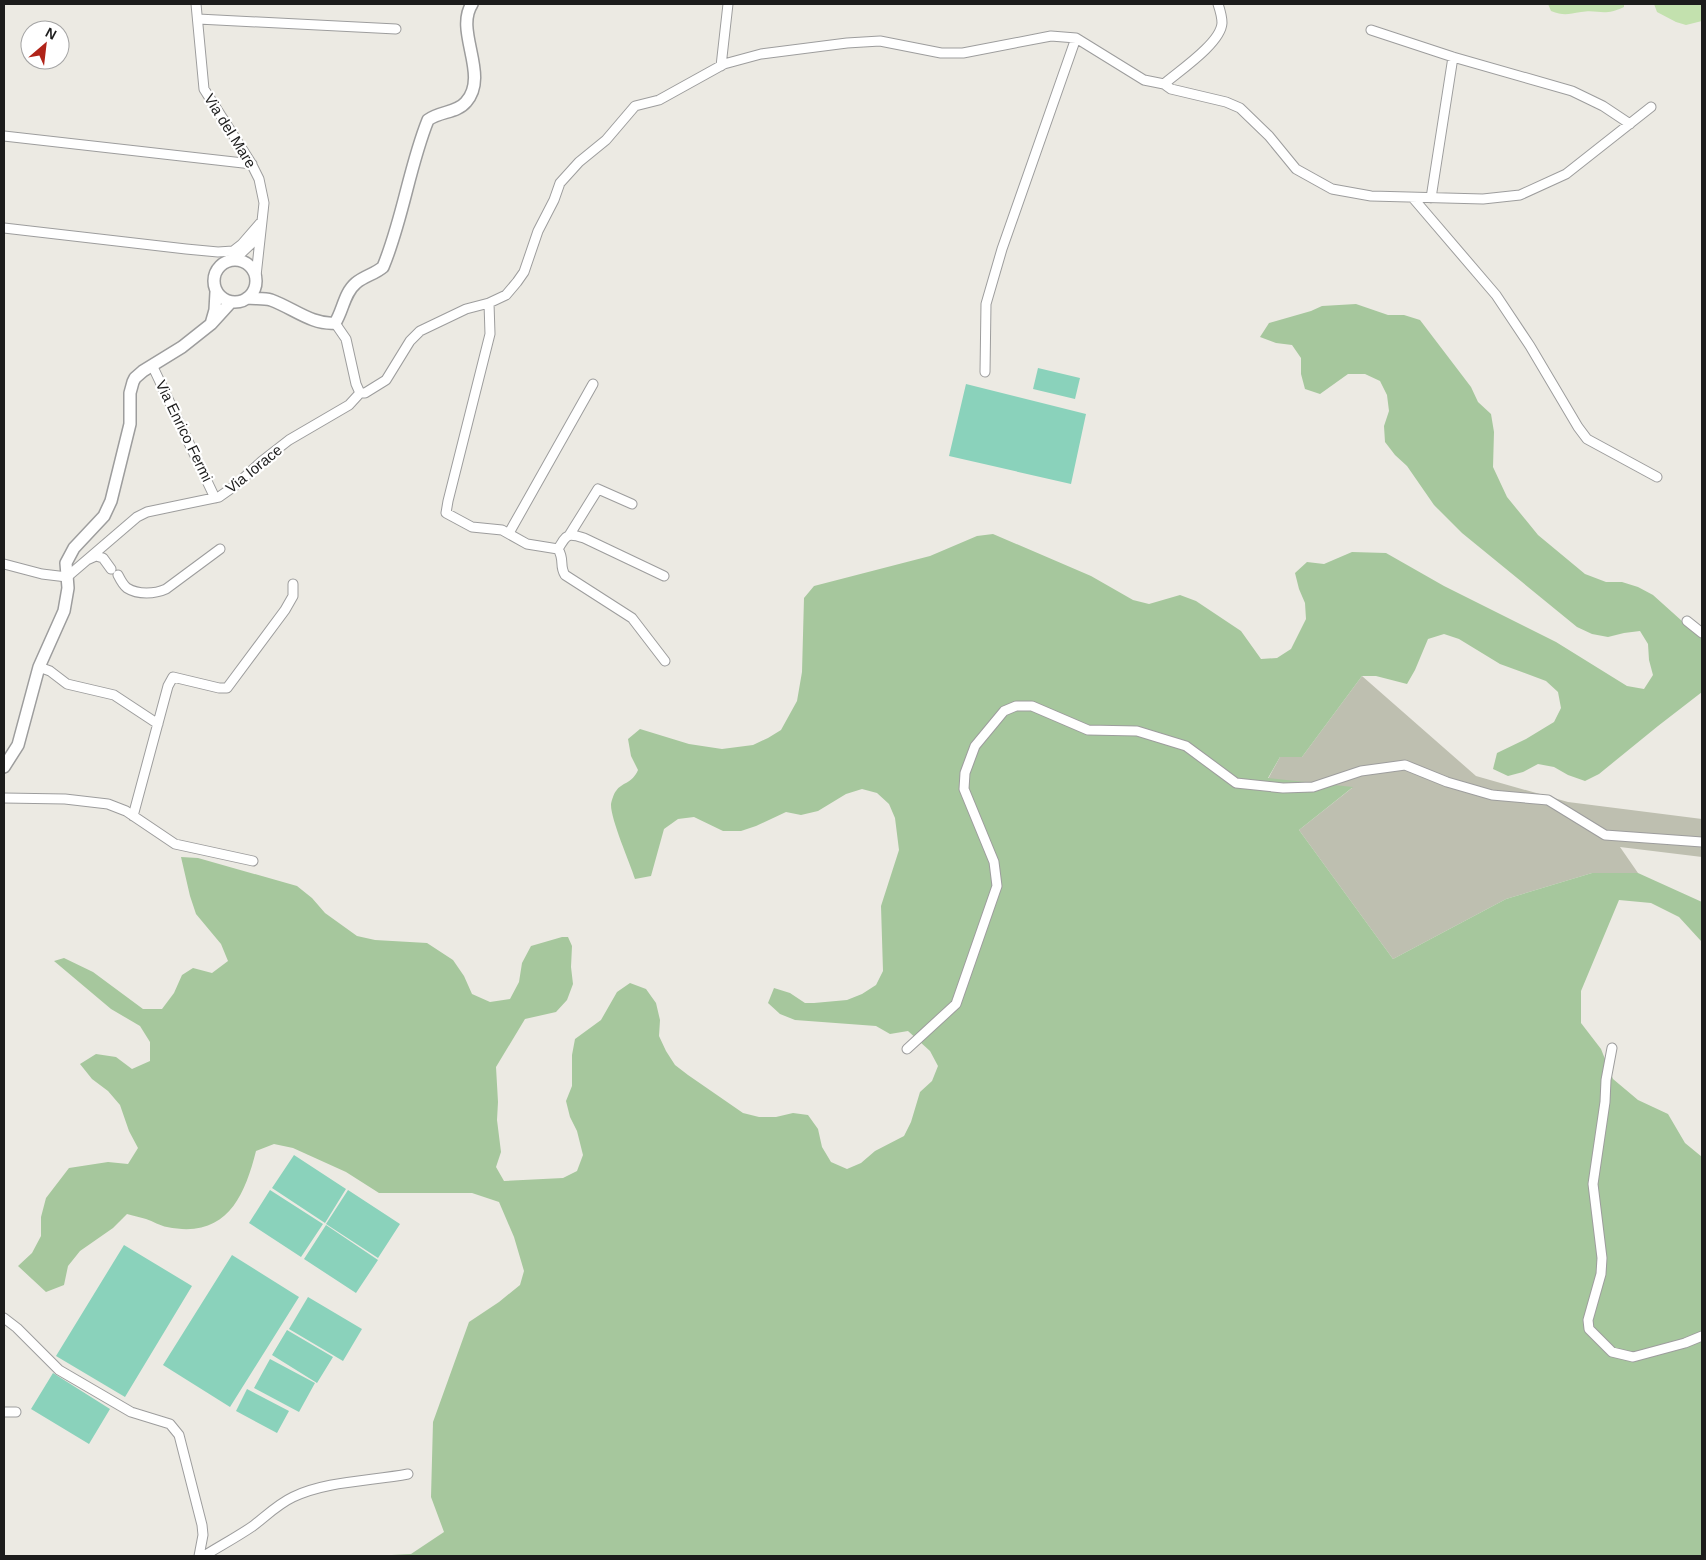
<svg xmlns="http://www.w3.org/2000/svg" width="1706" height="1560" viewBox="0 0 1706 1560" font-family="Arial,sans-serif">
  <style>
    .construction { fill: #bebfb0 }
    .grass { fill: #c3e1ae }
    .forest { fill: #a6c79d }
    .pitch { fill: #8ad2bb }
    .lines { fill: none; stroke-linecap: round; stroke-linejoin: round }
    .minor-casing { stroke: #9d9d9d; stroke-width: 11 }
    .tertiary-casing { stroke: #9d9d9d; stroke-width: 14 }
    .minor { stroke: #fff; stroke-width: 9 }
    .tertiary { stroke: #fff; stroke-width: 11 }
    .labels { text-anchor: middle; stroke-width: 4.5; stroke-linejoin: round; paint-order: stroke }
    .street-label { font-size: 15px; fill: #1c1c1c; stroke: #fff }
  </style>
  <rect width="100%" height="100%" fill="#eceae3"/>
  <path class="construction" d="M 1362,676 L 1476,776 L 1568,802 L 1702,819 L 1702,857 L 1620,847 L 1638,873 L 1592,873 L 1506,899 L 1393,959 L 1299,830 L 1352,788 L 1268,779 L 1280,757 L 1302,757 Z"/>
  <path class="grass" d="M 1548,4 L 1624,4 L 1624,7 C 1603,17 1599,9 1581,12 C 1568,14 1564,16 1551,11 Z
    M 1654,4 L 1702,4 L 1702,21 L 1686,25 L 1676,22 L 1657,12 Z"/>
  <path class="forest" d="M 1356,304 L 1388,315 L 1404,315 L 1420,320 L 1471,387 L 1478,402 L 1491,414 L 1494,432 L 1493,467 L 1507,497 L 1538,535 L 1585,574 L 1606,582 L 1622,582 L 1638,587 L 1653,595 L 1702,639 L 1702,692 L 1658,726 L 1599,774 L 1585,781 L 1568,775 L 1554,767 L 1538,764 L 1523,772 L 1508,776 L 1493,769 L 1497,753 L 1526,739 L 1554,722 L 1561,708 L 1558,692 L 1546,681 L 1500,664 L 1459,639 L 1444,634 L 1428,639 L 1415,670 L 1407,684 L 1376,676 L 1362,676 L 1302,757 L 1280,757 L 1268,778 L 1353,787 L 1299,830 L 1393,959 L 1506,899 L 1592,873 L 1638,873 L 1702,902 L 1701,941 L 1679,917 L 1651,903 L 1619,900 L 1581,991 L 1581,1023 L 1601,1049 L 1613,1079 L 1638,1100 L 1668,1114 L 1685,1143 L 1702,1157 L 1702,1556 L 372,1556 L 411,1554 L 444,1532 L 431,1497 L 433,1422 L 469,1322 L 499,1302 L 520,1285 L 524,1271 L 514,1237 L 499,1202 L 472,1193 L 379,1193 L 346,1172 L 293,1148 L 274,1144 L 256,1151 C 244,1199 225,1239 167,1227 C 160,1226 153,1221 146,1219 C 140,1217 133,1216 127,1214 L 113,1228 L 80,1251 L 68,1266 L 64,1285 L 46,1292 L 18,1266 L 32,1253 L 41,1236 L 41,1217 L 46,1198 L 69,1168 L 108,1162 L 128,1164 L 138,1148 L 129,1131 L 120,1105 L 108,1091 L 92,1079 L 80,1064 L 96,1054 L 116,1057 L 132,1069 L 150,1061 L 150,1042 L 140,1026 L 111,1009 L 54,961 L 64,958 L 93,972 L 143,1009 L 162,1009 L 174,993 L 182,975 L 193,968 L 212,973 L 228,961 L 221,944 L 196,914 L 190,896 L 181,857 L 198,858 L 297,886 L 312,898 L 325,913 L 357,936 L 375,940 L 427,943 L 453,960 L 464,976 L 472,994 L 490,1002 L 510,999 L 519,982 L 522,963 L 531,946 L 562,937 L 568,937 L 572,946 L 571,967 L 573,984 L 567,1000 L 556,1012 L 525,1019 L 496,1067 L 498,1102 L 497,1120 L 501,1152 L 496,1167 L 504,1181 L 563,1178 L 577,1171 L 583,1155 L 577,1131 L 570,1117 L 566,1101 L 572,1086 L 572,1055 L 575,1039 L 601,1020 L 617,992 L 630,983 L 646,989 L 656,1003 L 660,1020 L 659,1036 L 666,1051 L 675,1065 L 688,1075 L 743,1113 L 759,1117 L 776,1117 L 793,1113 L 808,1115 L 818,1129 L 822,1147 L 831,1162 L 847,1169 L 861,1163 L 875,1151 L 904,1136 L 911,1122 L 920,1092 L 932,1081 L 938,1066 L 930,1051 L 908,1031 L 890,1034 L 876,1026 L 795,1020 L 780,1014 L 768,1003 L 774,988 L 790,993 L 805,1003 L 814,1003 L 847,1000 L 862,994 L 876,985 L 883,971 L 881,906 L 899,850 L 895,818 L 889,804 L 877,793 L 862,789 L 846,794 L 818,811 L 801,815 L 786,812 L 756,826 L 741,831 L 723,831 L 694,817 L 678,819 L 664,829 L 651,876 L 635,879 C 630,863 611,820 611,805 C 611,802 614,793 616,791 C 622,782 632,784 638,770 L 631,756 L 628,739 L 640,729 L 689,744 L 722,749 L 753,745 L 768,738 L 781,730 L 797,701 L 802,672 L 804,598 L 814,586 L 930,556 L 977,536 L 993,534 L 1091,576 L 1133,600 L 1149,604 L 1180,595 L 1196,601 L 1241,631 L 1261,659 L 1277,658 L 1291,649 L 1306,619 L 1305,603 L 1299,589 L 1295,573 L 1307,562 L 1324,564 L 1352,552 L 1386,553 L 1444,586 L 1556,642 L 1627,686 L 1644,689 L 1653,675 L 1649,660 L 1648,644 L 1640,631 L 1624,633 L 1608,637 L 1592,634 L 1577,627 L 1462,533 L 1434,505 L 1407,466 L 1395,455 L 1385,442 L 1384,426 L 1389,411 L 1387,395 L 1380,381 L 1365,374 L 1348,374 L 1320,394 L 1305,389 L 1301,374 L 1301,358 L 1292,345 L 1276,343 L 1260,337 L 1269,323 L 1311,311 L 1322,306 Z"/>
  <path class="pitch" d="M 1038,368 L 1080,378 L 1075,399 L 1033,389 Z
    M 966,384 L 1086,414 L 1071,484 L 949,456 Z
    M 294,1155 L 346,1189 L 325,1223 L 272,1188 Z
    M 270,1190 L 323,1224 L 301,1257 L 249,1223 Z
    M 348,1190 L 400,1224 L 378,1258 L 326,1224 Z
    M 326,1225 L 378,1260 L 356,1293 L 304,1259 Z
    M 124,1245 L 192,1286 L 125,1397 L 56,1356 Z
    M 232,1255 L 299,1297 L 230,1407 L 163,1365 Z
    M 308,1297 L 362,1329 L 343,1361 L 289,1329 Z
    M 287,1330 L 333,1357 L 317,1383 L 272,1355 Z
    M 270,1359 L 315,1383 L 299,1412 L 254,1388 Z
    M 53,1373 L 110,1409 L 89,1444 L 31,1409 Z
    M 247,1389 L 289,1411 L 277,1433 L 236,1411 Z"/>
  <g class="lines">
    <g class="minor-casing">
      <path id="minor" d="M 196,4 L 204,89 L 251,163 L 259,179 L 264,203 L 256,276
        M 198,19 L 396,29
        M 1371,30 L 1453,57 L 1572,91 L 1603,106 L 1630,124
        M 721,66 L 728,4
        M 1164,84 C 1179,71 1221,43 1222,23 C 1222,17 1220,10 1218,4
        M 4,136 L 252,164
        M 1413,198 L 1496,295 L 1530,346 L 1578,427 L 1587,439 L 1657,477
        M 1431,198 L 1453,57
        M 4,228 L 186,249 L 218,252 L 233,251 L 242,244 L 262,221
        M 235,259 L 251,244 L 258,232
        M 489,303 L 490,334 L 448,501 L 446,513 L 472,527 L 502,530 L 527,544 L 558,549 C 565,560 559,566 565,575 L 632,618 L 665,661
        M 335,323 L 346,339 L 356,384 L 360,393 L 365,393 L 386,380 L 410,341 L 420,331 L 466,309 L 489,303 L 506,295 L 517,282 L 524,272 L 538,231 L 554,200 L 560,183 L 579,162 L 606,140 L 635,106 L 659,100 L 724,64 L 761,54 L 847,43 L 880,41 L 941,53 L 963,53 L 1051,36 L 1076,38 L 1144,80 L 1164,84 L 1171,89 L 1226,102 L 1240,108 L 1269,136 L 1296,169 L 1332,189 L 1371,196 L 1483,199 L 1520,195 L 1566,174 L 1651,107
        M 152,365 L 215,498
        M 985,372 L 986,304 L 1002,249 L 1076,38
        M 509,533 L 593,384
        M 570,534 L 598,489 L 632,504
        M 558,549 C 567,534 567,533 584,538 L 664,576
        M 87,560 L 96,556 L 103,558 L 111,569
        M 4,564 L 42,574 L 67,577 L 137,517 L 147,512 L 219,497 L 236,485 L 262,461 L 289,440 L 349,405 L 360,393
        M 118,575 C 120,579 123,585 127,588 C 138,595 155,594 166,589 L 220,549
        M 1687,621 L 1702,633
        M 39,667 L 50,671 L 67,684 L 114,695 L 158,724
        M 4,798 L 65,799 L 108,804 L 126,811 L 175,844 L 253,861
        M 133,816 L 168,686 L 173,677 L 219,688 L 227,688 L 285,610 L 293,596 L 293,584
        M 1612,1048 L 1606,1080 L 1605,1102 L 1593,1184 L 1602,1258 L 1601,1274 L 1588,1320 L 1589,1329 L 1612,1352 L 1633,1357 L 1685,1343 L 1702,1336
        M 907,1049 L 956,1004 L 997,886 L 994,862 L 964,789 L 965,773 L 975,746 L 1004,711 L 1016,706 L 1032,706 L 1088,730 L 1137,731 L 1186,746 L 1236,783 L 1283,788 L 1313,787 L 1361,771 L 1405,765 L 1447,782 L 1492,795 L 1548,800 L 1605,835 L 1702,842
        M 4,1318 L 17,1328 L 59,1370 L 131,1412 L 170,1424 L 179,1435 L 202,1525 L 203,1535 L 199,1556
        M 4,1412 L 16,1412
        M 204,1556 C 220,1546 237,1537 253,1526 C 266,1516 278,1504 293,1497 C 326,1481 371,1481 408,1474"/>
    </g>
    <g class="tertiary-casing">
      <path id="tertiary" d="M214 281a21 21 0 1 1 42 0a21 21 0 1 1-42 0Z
        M 247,298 C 255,299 264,298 271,300 C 293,308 312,325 335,323 C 343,311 344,293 356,283 C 364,276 375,274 383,267 C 403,219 409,167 428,120 C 440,111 457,113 466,102 C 490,75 454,31 472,4
        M 211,324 L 215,310 L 216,292
        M 4,767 L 18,745 L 39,667 L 64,611 L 68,588 L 66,563 L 74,548 L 104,516 L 111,501 L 130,424 L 130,393 L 133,382 L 135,378 L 143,371 L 182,347 L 211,324 L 231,302"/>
    </g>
    <use href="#minor" class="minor"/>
    <use href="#tertiary" class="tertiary"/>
  </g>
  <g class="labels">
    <g class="street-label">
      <text transform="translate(230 131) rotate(58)" y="5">Via del Mare</text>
      <text transform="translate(184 431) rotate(64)" y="5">Via Enrico Fermi</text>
      <text transform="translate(254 469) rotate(-39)" y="5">Via Iorace</text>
    </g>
  </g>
  <rect width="1706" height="1560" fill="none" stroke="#1c1c1c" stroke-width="10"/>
  <g transform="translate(45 45) rotate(28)"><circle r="24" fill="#ffffff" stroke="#a4a4a4"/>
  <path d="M0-4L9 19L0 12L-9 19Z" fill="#b02318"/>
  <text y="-8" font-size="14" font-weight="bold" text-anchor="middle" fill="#1c1c1c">N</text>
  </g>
</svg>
